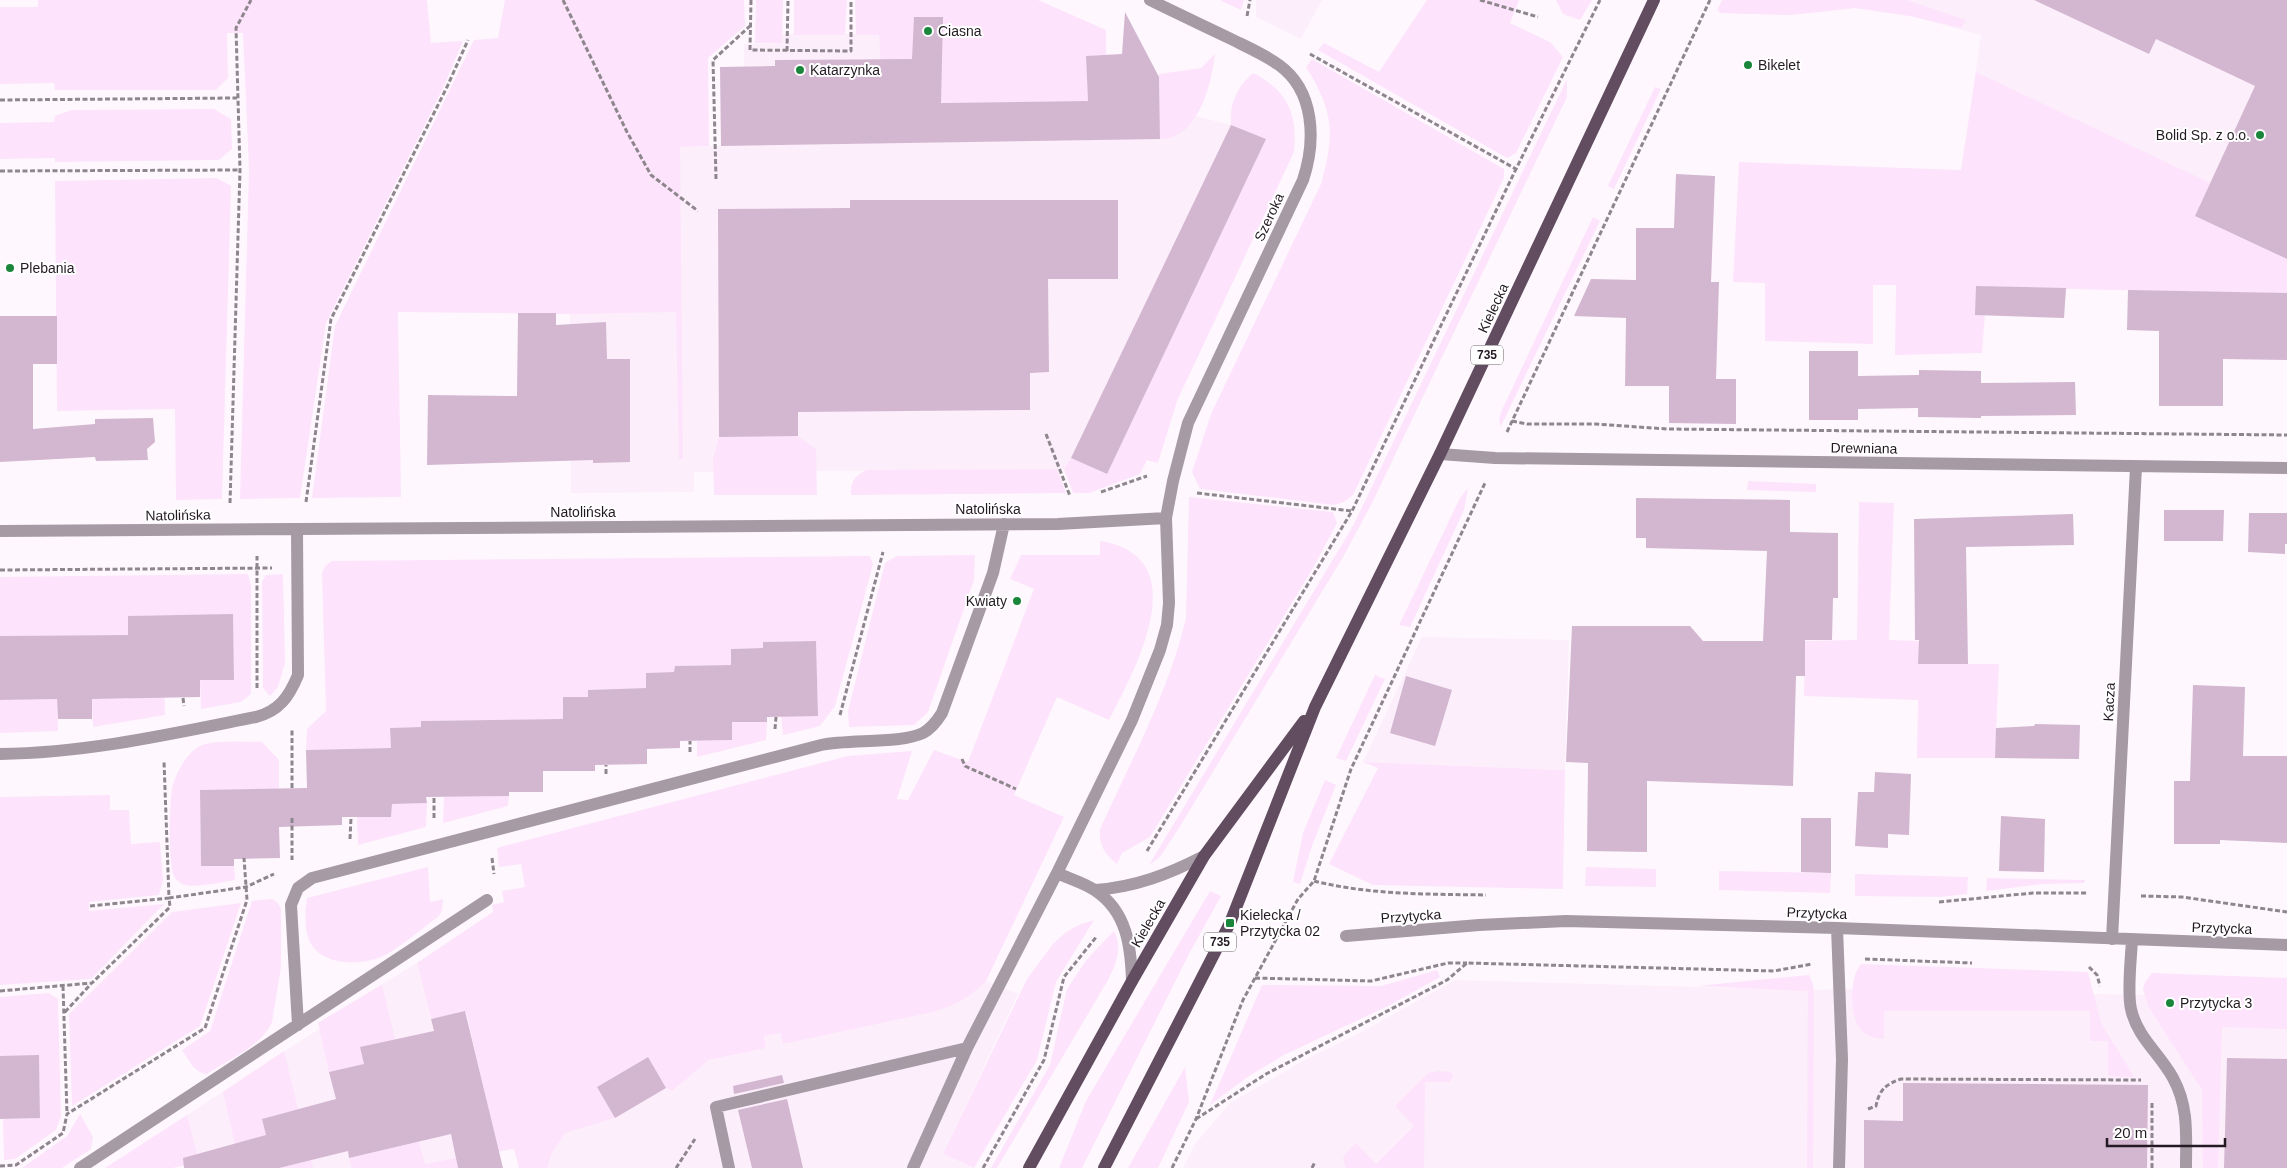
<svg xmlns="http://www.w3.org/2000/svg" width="2287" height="1168" viewBox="0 0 2287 1168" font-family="Arial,sans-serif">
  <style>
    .built { fill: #fceefb }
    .green { fill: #fde3fb }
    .building { fill: #d3b6d0 }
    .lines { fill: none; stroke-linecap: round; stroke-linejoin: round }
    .path { stroke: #8e868d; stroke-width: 3; stroke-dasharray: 5 2.5; stroke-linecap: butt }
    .minor { stroke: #a69aa5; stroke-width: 12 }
    .major { stroke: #614c60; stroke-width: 12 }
    .poi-dot { fill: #1a863c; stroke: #fff; stroke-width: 2 }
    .labels { text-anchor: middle; stroke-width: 4; stroke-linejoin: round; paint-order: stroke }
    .shield { fill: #fff; stroke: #665f65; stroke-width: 1 }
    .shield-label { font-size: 12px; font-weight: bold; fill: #241a23 }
    .poi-label { font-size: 14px; fill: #241a23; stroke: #fff; text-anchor: start }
    .street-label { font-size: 14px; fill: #241a23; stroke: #fff }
  </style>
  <rect width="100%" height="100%" fill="#fef8fe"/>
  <path class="built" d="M 1256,0 L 1322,0 L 1301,39 L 1256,17 Z
    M 1722,0 L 2287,0 L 2287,294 L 1945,286 L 1981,35 L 1910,16 L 1855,8 L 1790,15 L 1719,13 L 1720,11 L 1717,11 Z
    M 782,34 L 879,34 L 881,67 L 876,59 L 775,60 L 775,66 L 744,67 L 744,44 L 782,43 Z
    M 1159,99 L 1176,136 L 1196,116 L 1231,125 L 1266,139 L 1107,474 L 1071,458 L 1064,469 L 1057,469 L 694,472 L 694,492 L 571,493 L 570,314 L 556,313 L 680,191 L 680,147 L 721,146 L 897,103 Z
    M 1422,637 L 1569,640 L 1565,770 L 1363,762 Z
    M 417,963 L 460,1140 L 456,1158 L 402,1168 L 200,1168 L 187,1115 L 319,1029 L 318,1023 Z
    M 1455,980 L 1808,990 L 1852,989 L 2287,998 L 2287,1168 L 1183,1168 L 1195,1144 L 1230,1103 L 1308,1058 L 1352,1037 Z
    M 986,981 L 1018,994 L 943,1154 L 973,1168 L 548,1168 L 551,1155 L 565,1133 L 615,1118 L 597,1087 L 648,1057 L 666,1088 L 672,1091 L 709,1060 L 766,1048 L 764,1036 L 780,1033 L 783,1044 L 976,991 Z"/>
  <path class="green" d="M 38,0 L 427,0 L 431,43 L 463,41 L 444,86 L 326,323 L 300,498 L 240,499 L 249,169 L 243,33 L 227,33 L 228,78 L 216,90 L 55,90 L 54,83 L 0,84 L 0,7 L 38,7 Z
    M 505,0 L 744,0 L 745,26 L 708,58 L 709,146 L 680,147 L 683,459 L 679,459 L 676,312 L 570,314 L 398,312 L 401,497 L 312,498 L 335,326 L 474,40 L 498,38 Z
    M 756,0 L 783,0 L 782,43 L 755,43 Z
    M 794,0 L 847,0 L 845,35 L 794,35 Z
    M 855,0 L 1038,0 L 1106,30 L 1106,55 L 1086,56 L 1088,101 L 897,103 L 881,67 L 879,35 L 856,35 Z
    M 1220,0 L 1244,0 L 1241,10 Z
    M 1427,0 L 1519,0 L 1510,23 L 1550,42 L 1563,57 L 1516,153 L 1507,158 L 1318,50 L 1324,43 L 1379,72 Z
    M 1556,0 L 1592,0 L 1580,20 L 1563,14 Z
    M 1722,0 L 1907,0 L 1966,20 L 1961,28 L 1910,16 L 1855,8 L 1790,15 L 1719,13 L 1720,11 L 1717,11 Z
    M 1215,54 C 1212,83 1198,140 1160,139 L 1159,74 L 1201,68 Z
    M 1312,59 L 1504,169 L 1504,178 L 1353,495 L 1344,502 L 1334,505 L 1200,489 L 1192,472 L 1211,414 L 1321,184 C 1335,134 1334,112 1306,67 Z
    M 1976,72 L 2210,183 L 2195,216 L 2287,259 L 2287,294 L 1987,287 L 1982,353 L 1895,355 L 1896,285 L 1873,285 L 1873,344 L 1765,341 L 1765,283 L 1733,282 L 1739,162 L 1961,170 Z
    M 1253,73 C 1287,90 1298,114 1294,152 L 1177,401 L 1158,463 L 1147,460 L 1140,474 L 1089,493 L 1073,493 L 1064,469 L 1071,458 L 1106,474 L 1265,139 L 1231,125 C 1229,103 1237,87 1253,73 Z
    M 1567,79 L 1567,97 L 1371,505 L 1343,557 L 1179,828 L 1160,857 L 1149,865 L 1353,526 Z
    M 1655,87 L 1661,89 L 1614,189 L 1608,186 Z
    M 214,109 L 231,119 L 232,149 L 219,160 L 55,162 L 55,158 L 0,159 L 0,123 L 54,122 L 55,116 L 72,110 Z
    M 217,178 L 231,186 L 222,499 L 176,500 L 175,409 L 57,411 L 55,181 Z
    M 1593,217 L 1600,221 L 1501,426 L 1499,421 L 1501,412 Z
    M 798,436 L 816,449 L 817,495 L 714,495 L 713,459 L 719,437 Z
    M 1057,469 L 1066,493 L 851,495 C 851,481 854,476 867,470 Z
    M 1748,481 L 1816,484 L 1816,492 L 1747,490 Z
    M 1468,488 L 1464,510 L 1410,627 L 1399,625 L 1460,498 Z
    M 1189,497 L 1333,512 L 1337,523 L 1313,568 L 1150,837 L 1122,853 L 1117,864 C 1104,854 1099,845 1100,829 C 1131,761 1169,691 1186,618 Z
    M 1859,502 L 1894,503 L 1889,640 L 1919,641 L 1919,664 L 1999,664 L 1995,758 L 1917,758 L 1918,700 L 1804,696 L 1805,641 L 1857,640 Z
    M 1100,541 C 1197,556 1136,668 1109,720 L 1057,697 L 1014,795 L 1064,817 L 986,981 C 969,999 952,1007 928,1013 L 783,1044 L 780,1033 L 764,1036 L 766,1048 L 709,1060 L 672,1091 L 666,1088 L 647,1057 L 597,1087 L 615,1118 L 565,1133 L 551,1155 L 548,1168 L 519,1168 L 514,1149 L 464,1157 L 494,1132 L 466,1012 L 431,1019 L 417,963 L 493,912 L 492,905 L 504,902 L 502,891 L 525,887 L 521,864 L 499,867 L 497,848 L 848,756 L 912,751 L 897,799 L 908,800 L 934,750 L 968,762 L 1034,589 L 1010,579 L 1021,555 L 1100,555 Z
    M 975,555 L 974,580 L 928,712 L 914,725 L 849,727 L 848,711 L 885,563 L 897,556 Z
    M 870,556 L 873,564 L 835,706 L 820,726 L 783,735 L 781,716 L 818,716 L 816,641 L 763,642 L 763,648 L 731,649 L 731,665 L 675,666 L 674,672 L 646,673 L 646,688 L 589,690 L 588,697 L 563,697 L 563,719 L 421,721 L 421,727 L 390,728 L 391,748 L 306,750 L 307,729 L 326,711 L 322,573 L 325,566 L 332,561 Z
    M 248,574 L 251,586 L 251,694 L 241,702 L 201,709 L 200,680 L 234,680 L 233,615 L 128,616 L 128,635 L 0,636 L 0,577 Z
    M 283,574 L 285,663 L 278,687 L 270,696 L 263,688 L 262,582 L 266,575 Z
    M 1375,675 L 1385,679 L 1346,761 L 1336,758 Z
    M 128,681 L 164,681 L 165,715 L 93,727 L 92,699 L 128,699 Z
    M 57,699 L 58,731 L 0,733 L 0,700 Z
    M 732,722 L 767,722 L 766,740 L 697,757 L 697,741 L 732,740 Z
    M 262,742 L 279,760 L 279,789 L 200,790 L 201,866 L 234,866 L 235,880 C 222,882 193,889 182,884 C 179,882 175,879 174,876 C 168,864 169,799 173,785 C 176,772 187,754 198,747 C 211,739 245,742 262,742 Z
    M 1363,762 L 1565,770 L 1563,889 L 1373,885 L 1329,864 L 1378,768 Z
    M 1325,780 L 1336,785 L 1312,846 L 1300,884 L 1293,882 L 1303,833 Z
    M 110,795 L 110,810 L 129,810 L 131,844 L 160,842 L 163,880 L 159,895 L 89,902 L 89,911 L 164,904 L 91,979 L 0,985 L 0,797 Z
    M 509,796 L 508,806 L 443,823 L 444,797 Z
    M 427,803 L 426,827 L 358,845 L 357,817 L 391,817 L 392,804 Z
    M 428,867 L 430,902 L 443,899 L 442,911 L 438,917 C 421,929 399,949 381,957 C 359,966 320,966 309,940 C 304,928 305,910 307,898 Z
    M 1586,867 L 1656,869 L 1656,887 L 1585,886 Z
    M 1719,871 L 1831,873 L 1830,893 L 1719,890 Z
    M 1855,874 L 1968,877 L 1967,894 L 1940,897 L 1855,896 Z
    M 1987,878 L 1988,878 L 2085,880 L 2084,883 L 2043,884 L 1986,891 Z
    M 1210,891 L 1221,896 L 1189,954 L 1082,1168 L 1059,1168 L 1086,1101 Z
    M 272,899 L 277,902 L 281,909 L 281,967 L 272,1022 C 262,1046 228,1060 207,1074 C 194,1073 189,1060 182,1050 L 210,1031 L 252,901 Z
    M 241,903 L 200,1026 L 72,1106 L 69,1014 L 172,912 Z
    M 1094,920 L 1056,982 L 1037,1060 L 974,1168 L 943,1154 L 1027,979 L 1053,944 L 1066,932 L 1079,925 Z
    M 1114,931 C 1123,949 1116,964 1108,980 L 997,1168 L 991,1168 L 1050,1065 L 1067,989 L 1087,959 Z
    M 1861,964 L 2088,972 L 2101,1023 L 2134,1077 L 2108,1076 L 2108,1041 L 2090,1041 L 2090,1011 L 1884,1011 L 1884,1039 C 1876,1038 1868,1037 1862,1031 C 1849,1018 1849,977 1861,964 Z
    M 1437,970 L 1440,977 L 1388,1006 L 1284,1055 L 1249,1076 L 1210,1105 L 1262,985 L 1381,986 Z
    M 2152,973 L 2287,978 L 2287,1029 L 2222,1027 L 2218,1168 L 2203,1168 L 2202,1090 L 2148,1006 L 2143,989 L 2145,982 Z
    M 1809,975 L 1813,984 L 1814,995 L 1813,1168 L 1807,1168 L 1808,991 L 1697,986 Z
    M 382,985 L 395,1039 L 364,1064 L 329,1072 L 318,1023 Z
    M 49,993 L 58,999 L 61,1116 L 56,1130 L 15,1159 L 4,1160 L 3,1119 L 40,1118 L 39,1056 L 0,1056 L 0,997 Z
    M 284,1051 L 298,1109 L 262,1119 L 266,1135 L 235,1144 L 223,1092 Z
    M 1185,1067 L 1189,1102 L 1158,1168 L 1128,1168 Z
    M 1440,1071 L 1450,1072 L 1453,1076 L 1450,1082 L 1425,1082 L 1424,1168 L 1346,1168 L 1343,1160 L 1345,1154 L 1356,1143 L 1376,1164 L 1414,1126 L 1395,1106 L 1428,1073 Z
    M 80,1114 L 93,1137 L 91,1149 L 62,1168 L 22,1168 L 67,1136 Z
    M 187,1115 L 199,1162 L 173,1168 L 105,1168 Z
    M 419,1142 L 425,1164 L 456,1158 L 458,1168 L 352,1168 L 349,1158 Z
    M 311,1160 L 313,1168 L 279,1168 Z"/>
  <path class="building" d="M 2034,0 L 2287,0 L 2287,259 L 2195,216 L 2255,86 L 2156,39 L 2149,54 Z
    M 1125,12 L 1159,77 L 1160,139 L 721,146 L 720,67 L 775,66 L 775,60 L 912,59 L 914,17 L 943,17 L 941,103 L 1088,101 L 1086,56 L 1122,54 Z
    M 1231,125 L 1266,139 L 1107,474 L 1071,458 Z
    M 1676,174 L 1715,176 L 1711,282 L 1719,282 L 1716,379 L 1736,379 L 1736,424 L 1669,423 L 1669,386 L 1625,386 L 1626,318 L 1574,316 L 1591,279 L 1636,280 L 1636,228 L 1674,228 Z
    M 850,200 L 1118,200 L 1118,279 L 1048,279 L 1049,372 L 1030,373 L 1030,410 L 798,412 L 798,436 L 719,437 L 718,209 L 850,208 Z
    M 1976,286 L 2066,288 L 2064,318 L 1975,315 Z
    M 2128,290 L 2287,293 L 2287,360 L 2223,359 L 2223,406 L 2159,406 L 2159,331 L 2127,330 Z
    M 518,313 L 556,313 L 556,325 L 606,322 L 607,359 L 630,359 L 630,462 L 593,463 L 593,460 L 427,465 L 428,395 L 517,396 Z
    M 0,316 L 57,316 L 57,364 L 33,364 L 33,429 L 95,424 L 95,419 L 153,418 L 155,442 L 147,449 L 148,460 L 96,461 L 95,457 L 0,462 Z
    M 1809,351 L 1858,351 L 1858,376 L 1919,375 L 1919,370 L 1981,371 L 1981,383 L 2075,382 L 2076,415 L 1981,416 L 1981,418 L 1918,417 L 1918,408 L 1858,409 L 1858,420 L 1809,420 Z
    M 1636,498 L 1790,500 L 1790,532 L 1838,533 L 1838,598 L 1833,598 L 1832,640 L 1805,640 L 1805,676 L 1796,676 L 1793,786 L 1647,781 L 1647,852 L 1587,851 L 1588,763 L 1566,762 L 1572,626 L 1690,626 L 1703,641 L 1763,641 L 1767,551 L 1646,548 L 1646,538 L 1636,538 Z
    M 2164,510 L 2224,510 L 2223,541 L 2164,541 Z
    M 2249,513 L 2287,513 L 2287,544 L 2285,544 L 2285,554 L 2248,552 Z
    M 2073,514 L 2074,545 L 1966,547 L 1968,664 L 1918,664 L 1919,640 L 1915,640 L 1914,519 Z
    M 233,614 L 234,680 L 200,680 L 200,697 L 92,699 L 92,719 L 58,719 L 57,699 L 0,700 L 0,636 L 128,635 L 128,616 Z
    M 816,641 L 818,716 L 767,717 L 767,722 L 732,722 L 732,740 L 680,741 L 680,748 L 647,749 L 647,764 L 595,765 L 595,771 L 543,771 L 543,792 L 509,792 L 509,796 L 426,797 L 427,803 L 392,804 L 391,817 L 342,817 L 342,825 L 279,827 L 280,858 L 234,859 L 234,866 L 201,866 L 200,790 L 307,788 L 306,750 L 391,748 L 390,728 L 421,727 L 421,721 L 563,719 L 563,697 L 588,697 L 588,690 L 646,688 L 646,673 L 674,672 L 675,666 L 731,665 L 731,649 L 763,648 L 763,642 Z
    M 1406,676 L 1452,690 L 1435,746 L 1390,733 Z
    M 2193,685 L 2245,687 L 2243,756 L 2287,756 L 2287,843 L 2220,840 L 2220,844 L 2174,844 L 2174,781 L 2190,781 Z
    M 2035,724 L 2080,725 L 2079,759 L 1995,758 L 1996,728 L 2034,726 Z
    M 1875,772 L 1911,774 L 1909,835 L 1888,834 L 1888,848 L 1855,846 L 1858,792 L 1874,792 Z
    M 2001,816 L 2045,819 L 2044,872 L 1999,871 Z
    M 1801,818 L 1831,818 L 1831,873 L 1801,872 Z
    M 465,1011 L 503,1168 L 458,1168 L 451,1134 L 349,1158 L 348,1151 L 279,1168 L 184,1168 L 183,1158 L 266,1135 L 262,1119 L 336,1099 L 329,1072 L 364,1064 L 360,1047 L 434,1031 L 431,1019 Z
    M 39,1055 L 40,1118 L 0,1119 L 0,1056 Z
    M 648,1057 L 666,1088 L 615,1118 L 597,1087 Z
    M 2227,1058 L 2287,1059 L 2287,1168 L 2224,1168 Z
    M 782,1075 L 784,1083 L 734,1094 L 733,1086 Z
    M 1903,1083 L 2148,1085 L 2147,1168 L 1864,1168 L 1864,1120 L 1903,1121 Z
    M 787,1099 L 803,1168 L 752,1168 L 738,1110 Z"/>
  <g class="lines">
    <path class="path" d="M 563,0 L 627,132 L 651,175 L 698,211
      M 751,0 L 750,50 L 851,51 L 851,0
      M 1480,0 L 1538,17
      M 1247,16 L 1250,0
      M 787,51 L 788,0
      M 1310,54 L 1516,169 L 1600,0
      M 0,100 L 237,98
      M 0,171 L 240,170
      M 716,179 L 713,60 L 750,26
      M 1512,421 L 1527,424 L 1595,424 L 1667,429 L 2287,435
      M 1507,432 L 1710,0
      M 1046,434 L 1070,496
      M 1101,492 L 1147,476
      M 1197,493 L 1352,511
      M 306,502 L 331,319 L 447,87 L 468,40
      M 230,503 L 240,170 L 236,28 L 251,0
      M 0,570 L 272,568
      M 257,688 L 257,556
      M 183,698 L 184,706
      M 840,715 L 883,552
      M 775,729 L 776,717
      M 690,752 L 690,741
      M 962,759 L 965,766 L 1016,789
      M 606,774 L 606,765
      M 292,788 L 292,730
      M 434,798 L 434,820
      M 292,818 L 292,860
      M 350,839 L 351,818
      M 1147,851 L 1352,511 L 1516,169
      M 492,858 L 494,874
      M 1314,881 C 1370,895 1428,894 1486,895
      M 2141,896 L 2182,897 L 2287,912
      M 1939,902 L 2033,893 L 2088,893
      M 90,906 L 169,898 L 164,761
      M 1865,959 L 1972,963
      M 2089,967 L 2097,975 L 2100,986
      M 1255,978 L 1371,981 L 1448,963 L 1467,963
      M 63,986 L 67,1114
      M 0,991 L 92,983 L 170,907 L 169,898 L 246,887 L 274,874
      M 65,1012 L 91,984
      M 1868,1109 L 1876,1106 C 1879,1090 1886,1084 1901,1079 L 2141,1080
      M 1196,1119 L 1266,1074 L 1447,980 L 1467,963 L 1774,971 L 1812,964
      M 0,1166 L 16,1165 L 63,1133 L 67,1114 L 205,1028 L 247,900 L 244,858
      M 676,1168 L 695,1139
      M 983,1168 L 1044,1060 L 1064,977 L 1097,936
      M 1172,1168 L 1196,1119 L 1243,1000 L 1298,899 L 1314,881 L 1351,769 L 1485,483
      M 1312,1168 L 1315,1162
      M 2152,1168 L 2152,1101"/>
    <path class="minor" d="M 1440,454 L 1495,458 L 2287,468
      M 0,531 L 1058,524 L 1166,518
      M 0,754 C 87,753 171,734 256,717 C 279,711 289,697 298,675 L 297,529
      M 1057,873 C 1070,879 1085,883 1096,891 C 1127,912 1131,947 1132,981
      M 1095,890 C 1136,887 1169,874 1204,856
      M 1837,928 L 1842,1059 L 1839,1168
      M 1346,936 L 1479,925 L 1566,921 L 1837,928 L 2287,945
      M 2112,939 L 2136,467
      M 2132,940 C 2131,959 2127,992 2131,1009 C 2137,1037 2160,1054 2173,1078 C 2189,1107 2186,1136 2186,1168
      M 298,1025 L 291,905 L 298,888 L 312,878 L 821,745 C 849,739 901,744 923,733 C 932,728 937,721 942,713 L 993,573 L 1004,524
      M 80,1168 L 487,900
      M 729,1168 L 716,1107 L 967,1048
      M 913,1168 L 967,1048 L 1057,873 L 1132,720 L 1160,650 L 1167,625 L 1169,603 L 1166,518 L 1173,481 L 1188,423 L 1303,180 C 1316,141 1315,91 1279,65 C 1264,54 1245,46 1229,38 C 1202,25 1176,13 1150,0"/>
    <path class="major" d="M 1029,1168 L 1132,981 L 1204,856 L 1304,721
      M 1104,1168 L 1230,923 L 1315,707 L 1440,454 L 1654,0"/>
  </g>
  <g class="poi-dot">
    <circle cx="928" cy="31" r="5"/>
    <circle cx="1748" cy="65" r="5"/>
    <circle cx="800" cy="70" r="5"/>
    <circle cx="2260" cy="135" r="5"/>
    <circle cx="10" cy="268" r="5"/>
    <circle cx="1017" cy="601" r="5"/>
    <rect x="1225" y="918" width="10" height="10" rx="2.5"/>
    <circle cx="2170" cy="1003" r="5"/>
  </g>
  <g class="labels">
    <g class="shield">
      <rect x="1471" y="345.5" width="32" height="19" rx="4"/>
      <rect x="1204" y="932.5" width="32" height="19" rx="4"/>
    </g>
    <g class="shield-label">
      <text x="1487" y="359">735</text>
      <text x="1220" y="946">735</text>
    </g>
    <g class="poi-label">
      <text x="938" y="36">Ciasna</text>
      <text x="1758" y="70">Bikelet</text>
      <text x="810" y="75">Katarzynka</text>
      <text x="2250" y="140" text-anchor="end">Bolid Sp. z o.o.</text>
      <text x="20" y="273">Plebania</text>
      <text x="1007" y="606" text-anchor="end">Kwiaty</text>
      <text x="1240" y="920">Kielecka /<tspan x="1240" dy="16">Przytycka 02</tspan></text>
      <text x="2180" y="1008">Przytycka 3</text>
    </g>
    <g class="street-label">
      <text transform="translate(1269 217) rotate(-65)" y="5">Szeroka</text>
      <text transform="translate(1493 308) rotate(-65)" y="5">Kielecka</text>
      <text transform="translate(1864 448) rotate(1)" y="5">Drewniana</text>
      <text x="988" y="514">Natolińska</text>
      <text x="583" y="517">Natolińska</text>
      <text transform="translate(178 515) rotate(-1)" y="5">Natolińska</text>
      <text transform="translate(2109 702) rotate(-87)" y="5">Kacza</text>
      <text transform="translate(1817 913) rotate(2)" y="5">Przytycka</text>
      <text transform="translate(1411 916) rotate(-4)" y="5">Przytycka</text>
      <text transform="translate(1148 923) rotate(-60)" y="5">Kielecka</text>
      <text transform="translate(2222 928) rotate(2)" y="5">Przytycka</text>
    </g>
  </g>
  <path d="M2107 1138v8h118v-8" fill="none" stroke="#241a23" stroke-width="2.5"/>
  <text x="2114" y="1138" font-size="15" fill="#241a23" stroke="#ffffff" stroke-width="4" paint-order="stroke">20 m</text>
</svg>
